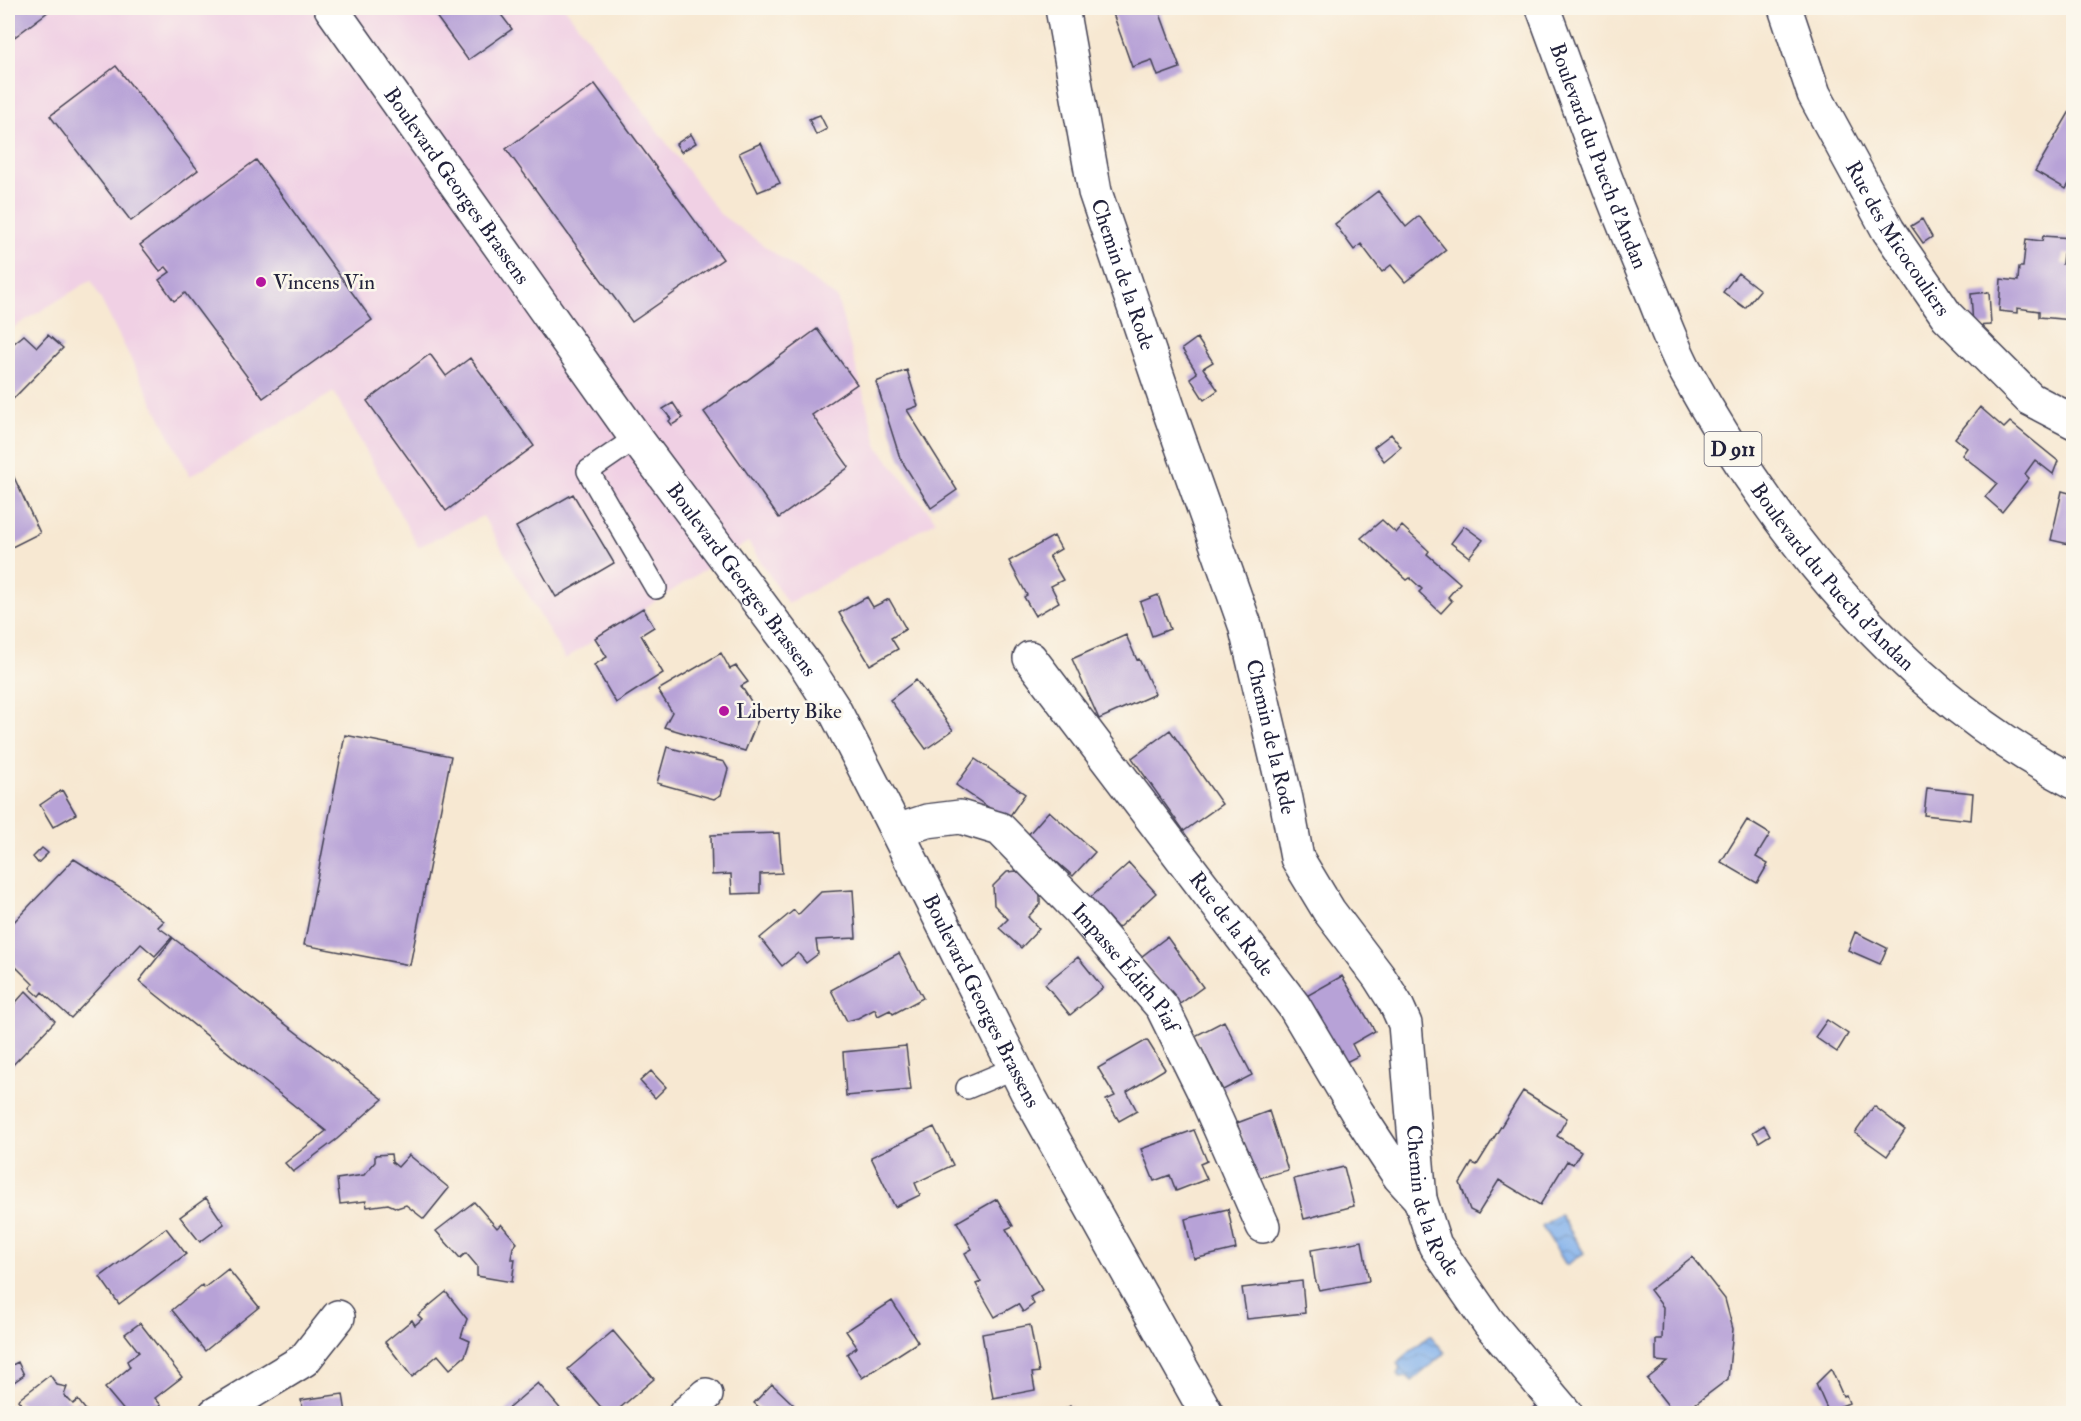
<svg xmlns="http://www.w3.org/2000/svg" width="2081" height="1421" viewBox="0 0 2081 1421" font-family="'IM FELL Double Pica',serif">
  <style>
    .built { fill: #f0d0e4 }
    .water { fill: url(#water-waves); stroke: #526993; stroke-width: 1.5 }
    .building { fill: #b7a2d7 }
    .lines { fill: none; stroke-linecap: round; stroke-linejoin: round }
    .service-casing { stroke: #424052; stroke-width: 24 }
    .minor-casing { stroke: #424052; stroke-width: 36 }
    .primary-casing { stroke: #424052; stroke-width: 36 }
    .service { stroke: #fff; stroke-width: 21 }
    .minor { stroke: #fff; stroke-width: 33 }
    .primary { stroke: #fff; stroke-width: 33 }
    .poi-dot { fill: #b5179e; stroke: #fbf7ec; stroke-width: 2 }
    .labels { text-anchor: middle; stroke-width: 5; stroke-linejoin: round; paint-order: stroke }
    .shield { fill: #fbf7ec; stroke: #636270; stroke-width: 1.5 }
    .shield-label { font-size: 20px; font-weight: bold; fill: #22223b }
    .street-label { font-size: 21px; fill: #22223b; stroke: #fbf7ec }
    .poi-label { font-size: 21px; fill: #22223b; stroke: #fbf7ec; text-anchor: start }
  </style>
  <defs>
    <pattern id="water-waves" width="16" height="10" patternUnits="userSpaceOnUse" patternTransform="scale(1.5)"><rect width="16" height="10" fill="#81b0eb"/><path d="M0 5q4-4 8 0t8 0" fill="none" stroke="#698fc0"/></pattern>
  </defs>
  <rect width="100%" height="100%" fill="#fbf7ec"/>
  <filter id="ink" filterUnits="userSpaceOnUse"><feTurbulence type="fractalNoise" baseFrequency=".0167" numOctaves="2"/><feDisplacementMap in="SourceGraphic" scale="12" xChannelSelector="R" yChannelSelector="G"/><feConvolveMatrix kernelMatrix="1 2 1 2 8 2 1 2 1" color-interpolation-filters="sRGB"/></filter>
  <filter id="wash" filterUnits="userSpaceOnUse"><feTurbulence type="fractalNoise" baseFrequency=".008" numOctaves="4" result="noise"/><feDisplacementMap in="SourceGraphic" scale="24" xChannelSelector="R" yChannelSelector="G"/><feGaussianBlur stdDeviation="1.35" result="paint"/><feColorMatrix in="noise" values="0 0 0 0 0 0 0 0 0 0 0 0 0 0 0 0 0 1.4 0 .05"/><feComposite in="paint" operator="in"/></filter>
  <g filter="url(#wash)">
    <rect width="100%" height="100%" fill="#f7e8d2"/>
    <path class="built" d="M 8,8 L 565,8 L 720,214 L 837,298 L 878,447 L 936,521 L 788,604 L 748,542 L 565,659 L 483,516 L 418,547 L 334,392 L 190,476 L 91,280 L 8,331 Z"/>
    <path class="water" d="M 1560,1214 L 1584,1253 L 1566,1265 L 1542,1226 Z
      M 1430,1335 L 1445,1353 L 1412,1381 L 1408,1377 L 1400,1378 L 1397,1375 L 1400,1368 L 1397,1363 Z"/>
    <g id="blocks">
      <path class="building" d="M 8,8 L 46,8 L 49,11 L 8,42 Z
        M 430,8 L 496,8 L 512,29 L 468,60 Z
        M 1111,8 L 1158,8 L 1180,68 L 1158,76 L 1152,60 L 1132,67 Z
        M 116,66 L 198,170 L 131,221 L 50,116 Z
        M 595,84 L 723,259 L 632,322 L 506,149 Z
        M 2073,106 L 2073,176 L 2066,189 L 2035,171 Z
        M 820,115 L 827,129 L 816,135 L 809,119 Z
        M 691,134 L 696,143 L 681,152 L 676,144 Z
        M 761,143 L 780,183 L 758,192 L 739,153 Z
        M 256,160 L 372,320 L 263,398 L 185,293 L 174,301 L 159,280 L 170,272 L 166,267 L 160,271 L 140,245 Z
        M 1378,191 L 1406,227 L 1419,216 L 1446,250 L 1405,282 L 1391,265 L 1382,272 L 1361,244 L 1354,250 L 1335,224 Z
        M 1922,219 L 1932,237 L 1923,243 L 1911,226 Z
        M 2043,236 L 2072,238 L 2071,255 L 2063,254 L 2062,264 L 2073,265 L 2073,320 L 2039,317 L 2039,311 L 2017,308 L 2017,313 L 1999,311 L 2001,279 L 2018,281 L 2019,267 L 2023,267 L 2026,239 L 2042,241 Z
        M 1738,273 L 1760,290 L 1745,308 L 1723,292 Z
        M 1989,292 L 1991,325 L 1973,326 L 1971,294 Z
        M 817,329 L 857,384 L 812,415 L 849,467 L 779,518 L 704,412 Z
        M 24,335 L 37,347 L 48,335 L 63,348 L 12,400 L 8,395 L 8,348 Z
        M 1197,338 L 1213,362 L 1203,368 L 1218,390 L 1204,400 L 1190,378 L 1197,373 L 1182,349 Z
        M 430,354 L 446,376 L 470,358 L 534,446 L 446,511 L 367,401 Z
        M 907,370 L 918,406 L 907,410 L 957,490 L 931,508 L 900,458 L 876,382 Z
        M 673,403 L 683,418 L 672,425 L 669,421 L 671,419 L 663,409 Z
        M 1980,407 L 2004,428 L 2010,422 L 2058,461 L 2053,474 L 2035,460 L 2025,474 L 2029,478 L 2002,512 L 1985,497 L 1997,483 L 1962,455 L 1967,448 L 1955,438 Z
        M 1391,434 L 1401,447 L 1384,461 L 1374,447 Z
        M 12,473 L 40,533 L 8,549 L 8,475 Z
        M 2062,491 L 2073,494 L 2073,545 L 2051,540 Z
        M 573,494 L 614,563 L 556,597 L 516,527 Z
        M 1382,520 L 1396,533 L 1402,526 L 1429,551 L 1427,554 L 1460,583 L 1448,597 L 1452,601 L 1441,613 L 1419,592 L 1422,589 L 1410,578 L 1407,580 L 1361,538 Z
        M 1464,526 L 1483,540 L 1469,557 L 1451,543 Z
        M 1054,536 L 1061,549 L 1049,556 L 1063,580 L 1051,586 L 1059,602 L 1035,616 L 1024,597 L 1027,595 L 1009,561 Z
        M 1158,595 L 1170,629 L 1152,636 L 1140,602 Z
        M 867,597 L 873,607 L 889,599 L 906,629 L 891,638 L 898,649 L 870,665 L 839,613 Z
        M 643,608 L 654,627 L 641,635 L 663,673 L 616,703 L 594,665 L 607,657 L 595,638 Z
        M 1126,635 L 1137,660 L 1139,659 L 1155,694 L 1099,719 L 1072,659 Z
        M 721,653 L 730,669 L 736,666 L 748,682 L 741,686 L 760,715 L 745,751 L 664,727 L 672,712 L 658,690 Z
        M 916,680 L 953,730 L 926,749 L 890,700 Z
        M 1170,730 L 1222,804 L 1184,831 L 1132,758 Z
        M 345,735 L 451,756 L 410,965 L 304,945 Z
        M 667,747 L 724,762 L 728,769 L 721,795 L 714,799 L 657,783 Z
        M 975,759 L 1025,794 L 1007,820 L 956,785 Z
        M 1927,788 L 1973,793 L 1971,820 L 1924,815 Z
        M 62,790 L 76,814 L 53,827 L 40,805 Z
        M 1049,811 L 1095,852 L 1073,876 L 1027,836 Z
        M 1747,820 L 1770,834 L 1756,857 L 1768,864 L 1757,883 L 1721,862 Z
        M 779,833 L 782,873 L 760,874 L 760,893 L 732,894 L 731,874 L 712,875 L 711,835 Z
        M 42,848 L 48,853 L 38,863 L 33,857 Z
        M 74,859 L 128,893 L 154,913 L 164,921 L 158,927 L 172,937 L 155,956 L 141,944 L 71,1018 L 42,992 L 39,996 L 30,988 L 33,984 L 8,959 L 8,928 Z
        M 1129,863 L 1156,893 L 1118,928 L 1090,898 Z
        M 1017,871 L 1040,893 L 1040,904 L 1028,917 L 1039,929 L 1021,948 L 999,928 L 1008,919 L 994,905 L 993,886 L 1007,872 Z
        M 853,890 L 856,938 L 816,940 L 818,954 L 806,963 L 798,953 L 782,966 L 760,938 L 794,910 L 798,915 L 821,892 Z
        M 1855,932 L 1887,948 L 1880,964 L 1848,950 Z
        M 1167,937 L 1203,987 L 1177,1006 L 1141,957 Z
        M 173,938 L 383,1099 L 337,1139 L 293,1172 L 285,1163 L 326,1131 L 139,981 Z
        M 899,953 L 923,998 L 893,1014 L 890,1010 L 878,1016 L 875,1009 L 858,1018 L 847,1021 L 831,990 Z
        M 1078,957 L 1103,988 L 1070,1015 L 1045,984 Z
        M 1342,976 L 1375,1031 L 1352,1044 L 1358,1056 L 1342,1064 L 1303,998 Z
        M 26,991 L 55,1021 L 8,1070 L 8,1011 Z
        M 1827,1020 L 1848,1034 L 1837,1052 L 1815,1037 Z
        M 1224,1021 L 1252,1075 L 1223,1090 L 1195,1036 Z
        M 1147,1040 L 1165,1069 L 1127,1092 L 1137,1111 L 1119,1121 L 1106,1100 L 1115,1096 L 1098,1068 Z
        M 906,1046 L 911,1090 L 846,1096 L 843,1052 Z
        M 651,1071 L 666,1087 L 655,1098 L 640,1081 Z
        M 1523,1091 L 1567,1118 L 1557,1136 L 1581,1151 L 1573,1164 L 1567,1161 L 1540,1205 L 1499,1180 L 1478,1214 L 1470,1210 L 1460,1183 L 1472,1163 L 1477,1165 Z
        M 1874,1106 L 1905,1130 L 1887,1156 L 1855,1133 Z
        M 1269,1111 L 1288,1170 L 1255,1179 L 1237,1123 Z
        M 1764,1125 L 1770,1135 L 1759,1142 L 1753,1132 Z
        M 934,1127 L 953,1165 L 915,1183 L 920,1195 L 895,1207 L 871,1157 Z
        M 1194,1130 L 1207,1161 L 1200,1164 L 1207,1179 L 1176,1191 L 1170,1175 L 1154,1181 L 1141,1149 Z
        M 391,1154 L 392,1162 L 398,1167 L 409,1155 L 449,1188 L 424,1219 L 406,1205 L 397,1208 L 388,1204 L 367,1207 L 366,1201 L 340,1204 L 337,1179 L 364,1175 L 375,1162 L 375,1155 Z
        M 1344,1167 L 1354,1206 L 1304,1219 L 1294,1179 Z
        M 206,1198 L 224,1224 L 200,1242 L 180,1217 Z
        M 997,1199 L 1013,1226 L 1006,1229 L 1042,1290 L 1030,1297 L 1034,1304 L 1023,1312 L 1018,1304 L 995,1317 L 976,1284 L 981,1282 L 965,1253 L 972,1249 L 957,1222 Z
        M 474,1202 L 497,1228 L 501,1224 L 517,1243 L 513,1247 L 511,1259 L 515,1259 L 512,1282 L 477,1276 L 477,1266 L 466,1253 L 460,1258 L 436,1231 Z
        M 1228,1209 L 1236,1249 L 1194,1259 L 1185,1219 Z
        M 166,1228 L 186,1254 L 119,1304 L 100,1277 Z
        M 1362,1241 L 1369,1281 L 1319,1290 L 1315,1279 L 1311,1250 Z
        M 1692,1257 L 1725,1299 L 1733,1329 L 1728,1379 L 1683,1413 L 1674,1413 L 1647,1379 L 1668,1362 L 1656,1361 L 1656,1339 L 1662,1339 L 1663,1307 L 1650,1290 Z
        M 228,1269 L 259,1307 L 205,1351 L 172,1310 L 202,1285 L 204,1288 Z
        M 1302,1281 L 1305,1313 L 1247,1319 L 1242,1288 Z
        M 446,1292 L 467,1319 L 461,1337 L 470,1341 L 465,1356 L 450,1369 L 438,1355 L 412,1377 L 385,1342 L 412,1320 L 415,1325 L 422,1319 L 418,1315 Z
        M 892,1301 L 918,1342 L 862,1378 L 847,1354 L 857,1347 L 846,1331 Z
        M 140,1323 L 182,1377 L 155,1398 L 161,1405 L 150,1413 L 126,1413 L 105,1388 L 130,1367 L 127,1361 L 139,1352 L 125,1334 Z
        M 1030,1325 L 1039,1372 L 1032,1373 L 1035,1390 L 993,1398 L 982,1334 Z
        M 613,1331 L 654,1379 L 614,1413 L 606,1413 L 568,1369 Z
        M 18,1362 L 24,1375 L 8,1386 L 8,1367 Z
        M 1831,1369 L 1843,1396 L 1846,1395 L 1849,1403 L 1828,1411 L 1816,1384 Z
        M 50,1375 L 57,1385 L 67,1387 L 64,1395 L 73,1404 L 78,1400 L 88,1413 L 29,1413 L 18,1400 Z
        M 538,1383 L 564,1413 L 503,1413 Z
        M 772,1384 L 794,1405 L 786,1413 L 766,1413 L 754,1403 Z
        M 343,1394 L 346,1413 L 303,1413 L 301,1400 Z
        M 1541,1400 L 1551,1413 L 1528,1413 Z
        M 1070,1406 L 1074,1413 L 1058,1413 Z"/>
    </g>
  </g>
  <g filter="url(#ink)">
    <use href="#blocks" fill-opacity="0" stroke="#424052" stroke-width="1.5"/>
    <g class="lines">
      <g class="service-casing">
        <path id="service" d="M 636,438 L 588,471 L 656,588
          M 967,1088 L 1015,1068"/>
      </g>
      <g class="minor-casing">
        <g id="minor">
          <path id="s1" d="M 331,8 L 636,438 L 807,667 L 834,709 L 889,816 L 1027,1092 L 1207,1414"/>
          <path id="s2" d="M 1062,8 L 1095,192 L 1171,416 L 1245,625 L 1286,799 L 1297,858 L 1329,911 L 1379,977 L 1396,1004 L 1405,1024 L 1420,1199 L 1435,1245 L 1489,1323 L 1566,1414"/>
          <path id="s3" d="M 1785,8 L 1814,94 L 1888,230 L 1947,316 L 2030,399 L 2074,422"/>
          <path id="s4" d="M 1030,658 L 1294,1006 L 1357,1112 L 1399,1176 L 1420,1199"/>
          <path id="s5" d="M 897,831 L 927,821 L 960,817 L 1000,829 L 1079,910 L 1162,1007 L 1203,1090 L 1263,1226"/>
          <path d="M 215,1414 L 304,1360 L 338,1317"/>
          <path d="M 685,1414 L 706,1395"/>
        </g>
      </g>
      <g class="primary-casing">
        <g id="primary">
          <path id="s6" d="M 1543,8 C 1577,100 1609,193 1648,283 C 1660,311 1670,341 1684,368 C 1775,534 1903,693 2074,782"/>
        </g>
      </g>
      <use href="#service" class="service"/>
      <use href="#minor" class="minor"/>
      <use href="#primary" class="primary"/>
    </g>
  </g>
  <g class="poi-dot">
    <circle cx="261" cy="282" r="6"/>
    <circle cx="724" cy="711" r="6"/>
  </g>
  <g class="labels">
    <rect class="shield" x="1704.5" y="432" width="57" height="34" rx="4.5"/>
    <g class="shield-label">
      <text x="1733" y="456">D 911</text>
    </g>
    <g class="street-label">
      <text dy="7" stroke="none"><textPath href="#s6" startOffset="158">Boulevard du Puech d'Andan</textPath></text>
      <text dy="7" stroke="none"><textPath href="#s1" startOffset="218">Boulevard Georges Brassens</textPath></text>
      <text dy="7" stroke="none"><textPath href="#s3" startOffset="258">Rue des Micocouliers</textPath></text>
      <text dy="7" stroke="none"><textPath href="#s2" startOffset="274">Chemin de la Rode</textPath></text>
      <text dy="7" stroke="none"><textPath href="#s6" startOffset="644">Boulevard du Puech d'Andan</textPath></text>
      <text dy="7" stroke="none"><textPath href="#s1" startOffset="704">Boulevard Georges Brassens</textPath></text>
      <text dy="7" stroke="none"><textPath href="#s2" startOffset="760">Chemin de la Rode</textPath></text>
      <text dy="7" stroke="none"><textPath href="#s4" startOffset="334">Rue de la Rode</textPath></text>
      <text dy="7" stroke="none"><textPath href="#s5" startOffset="294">Impasse Édith Piaf</textPath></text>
      <text dy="7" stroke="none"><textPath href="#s1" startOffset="1190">Boulevard Georges Brassens</textPath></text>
      <text dy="7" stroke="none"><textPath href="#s2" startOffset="1263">Chemin de la Rode</textPath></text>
    </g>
    <g class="poi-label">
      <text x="273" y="289">Vincens Vin</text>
      <text x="736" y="718">Liberty Bike</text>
    </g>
  </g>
  <rect width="2081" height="1421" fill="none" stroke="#fbf7ec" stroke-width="30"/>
</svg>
